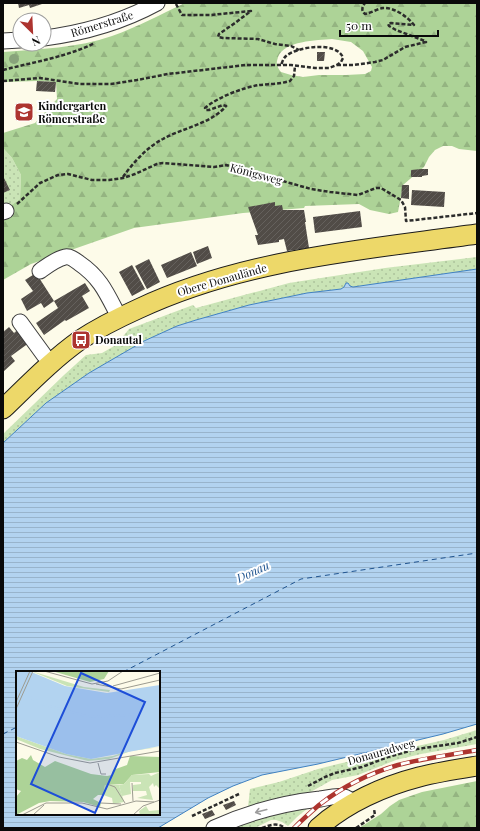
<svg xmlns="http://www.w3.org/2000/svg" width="480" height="831" viewBox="0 0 480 831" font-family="'Playfair Display',serif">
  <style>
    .grass { fill: url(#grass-dots) }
    .forest { fill: url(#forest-firs); fill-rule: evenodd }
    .water { fill: url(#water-rules); stroke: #3f81c1; fill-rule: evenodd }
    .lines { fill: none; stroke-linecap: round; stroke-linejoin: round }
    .ferry { stroke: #1f5490; stroke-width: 1; stroke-dasharray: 5 4; stroke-linecap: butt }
    .building { fill: url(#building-hatch) }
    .minor-casing { stroke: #3d3d3d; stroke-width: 17 }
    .major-casing { stroke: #1b1b1b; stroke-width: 21 }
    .path { stroke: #2c2c2c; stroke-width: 2.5; stroke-dasharray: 4 2; stroke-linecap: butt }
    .minor { stroke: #fff; stroke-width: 15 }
    .major { stroke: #edd869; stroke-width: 19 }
    .rail-casing { stroke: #ad342f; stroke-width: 4.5 }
    .rail { stroke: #fff; stroke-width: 3; stroke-dasharray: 9; stroke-linecap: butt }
    .tree { fill: #88a37b }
    .oneway { stroke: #9d9d9d }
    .labels { text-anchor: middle; stroke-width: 4; stroke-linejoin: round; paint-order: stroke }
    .street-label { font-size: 11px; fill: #0a0a0a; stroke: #fff }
    .poi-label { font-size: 11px; font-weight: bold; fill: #0a0a0a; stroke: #fff; text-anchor: start }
    .water-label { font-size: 12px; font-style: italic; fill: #1f5490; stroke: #fff }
    .inset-river { fill: none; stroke: #b2d3f0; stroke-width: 2 }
    .inset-road { fill: none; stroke: #9c9b90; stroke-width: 1 }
    .view { fill: #1d4ed8; fill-opacity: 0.15; stroke: #1d4ed8; stroke-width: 2 }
    .inset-edge { fill: none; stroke: #0a0a0a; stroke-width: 2 }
  </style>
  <defs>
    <pattern id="grass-dots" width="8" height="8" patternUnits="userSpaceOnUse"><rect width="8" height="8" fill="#cae4b6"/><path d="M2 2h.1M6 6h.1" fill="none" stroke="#acc29b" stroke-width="1.8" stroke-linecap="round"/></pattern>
    <pattern id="forest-firs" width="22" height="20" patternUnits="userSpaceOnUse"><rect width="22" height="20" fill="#add397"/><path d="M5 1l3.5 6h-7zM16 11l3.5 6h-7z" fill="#94b481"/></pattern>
    <pattern id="water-rules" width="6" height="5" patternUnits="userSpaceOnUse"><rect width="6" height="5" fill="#b2d3f0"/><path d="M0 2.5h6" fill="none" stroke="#98b4cc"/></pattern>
    <pattern id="building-hatch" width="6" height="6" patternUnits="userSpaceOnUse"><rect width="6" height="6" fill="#514c47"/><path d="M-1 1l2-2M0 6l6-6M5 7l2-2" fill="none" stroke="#65615d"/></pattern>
  </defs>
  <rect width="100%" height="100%" fill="#fdfbe9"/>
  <path class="grass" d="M 3,148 L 12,158 L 21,175 L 20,199 L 3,211 Z
    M 477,257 L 477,269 L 353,287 L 350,286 L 348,283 L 346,283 L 344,287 L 341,289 L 307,293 L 249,305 L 196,320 L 177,326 L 144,341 L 89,373 L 46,403 L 3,443 L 3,434 L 64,375 L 86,355 L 102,353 L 116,345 L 129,329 L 193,305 L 196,308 L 289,283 L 385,268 Z
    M 477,730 L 477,744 L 421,754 L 396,760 L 358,775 L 332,780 L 307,794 L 248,807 L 250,789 L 279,782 L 318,769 L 338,764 L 444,740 Z
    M 313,804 L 297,817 L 288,826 L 282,822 L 276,820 L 271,820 L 255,828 L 235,828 L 235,825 Z"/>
  <path class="forest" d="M 185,3 L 477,3 L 477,151 L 459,149 L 452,146 L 443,146 L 435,150 L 429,157 L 424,167 L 403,185 L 398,212 L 389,214 L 370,210 L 359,204 L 305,206 L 304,208 L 243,213 L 134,228 L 31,264 L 3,280 L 3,211 L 20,199 L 21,175 L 12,158 L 3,148 L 3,133 L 35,123 L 57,99 L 56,82 L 37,81 L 3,82 L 3,52 C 39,49 78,48 112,36 C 138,27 161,14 185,3 ZM 332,39 L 351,42 L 363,51 L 372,67 L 371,71 L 365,74 L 346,75 L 319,75 L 303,77 L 291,75 L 281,72 C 279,70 277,66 277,64 C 276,63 278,58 278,57 C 284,41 317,40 332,39 Z
    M 477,781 L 477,828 L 359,828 L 381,814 L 390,806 L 399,800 L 422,792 Z"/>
  <path class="water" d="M 477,269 L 477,724 L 443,734 L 318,764 L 262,775 L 233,786 L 208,798 L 158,828 L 3,828 L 3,443 L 46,403 L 89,373 L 144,341 L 177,326 L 196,320 L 249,305 L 307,293 L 341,289 L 344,287 L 346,283 L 348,283 L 350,286 L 353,287 ZM 17,672 L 159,672 L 159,814 L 17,814 Z"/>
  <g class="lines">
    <path class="ferry" d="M 123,672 L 301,579 L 477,553
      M 3,734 L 17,727"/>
  </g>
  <path class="building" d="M 18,3 L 45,3 L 30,8 L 29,5 L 19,8 Z
    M 317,52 L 325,52 L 324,61 L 317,61 Z
    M 37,81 L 56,82 L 55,92 L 36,91 Z
    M 421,169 L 428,169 L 428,175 L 422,176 L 422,177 L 411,177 L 411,170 Z
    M 3,176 L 10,190 L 3,193 Z
    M 402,185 L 409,185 L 409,199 L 401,198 Z
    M 412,190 L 445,192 L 444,207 L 411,205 Z
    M 275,202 L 275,206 L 282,205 L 283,210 L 304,210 L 306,222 L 305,222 L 309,248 L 287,251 L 284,239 L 279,240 L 279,242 L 258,245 L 255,235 L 258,235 L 248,207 Z
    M 360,211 L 362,227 L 315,233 L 313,217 Z
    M 208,246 L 212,258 L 197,264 L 193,252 Z
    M 191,252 L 197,266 L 167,278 L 161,265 Z
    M 149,259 L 160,282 L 147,289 L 135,266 Z
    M 132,265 L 145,289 L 132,296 L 119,272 Z
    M 36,273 L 54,301 L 44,308 L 41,303 L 27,311 L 21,299 L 33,291 L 25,280 Z
    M 85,283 L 90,291 L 82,296 L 89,308 L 66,321 L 65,320 L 44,335 L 36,323 L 58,308 L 54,301 Z
    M 22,326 L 33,340 L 11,356 L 15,361 L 3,372 L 3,332 L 9,327 L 14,333 Z
    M 234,801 L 236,805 L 226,810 L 223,805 Z
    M 212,810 L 215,815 L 205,819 L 202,814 Z"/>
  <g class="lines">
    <g class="minor-casing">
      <path id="minor" d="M 44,38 C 84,33 122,22 157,3
        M 3,41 L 20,40
        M 3,212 L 6,211
        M 40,271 C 47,266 56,259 65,257 C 70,256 75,260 79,263 C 101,278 107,294 119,317
        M 20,322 L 44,355 L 52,363
        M 214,828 C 247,813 283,803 320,799 C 327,798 337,795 344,797 C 348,798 352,801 355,803"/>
    </g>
    <g class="major-casing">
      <path id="major" d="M 3,409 C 28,385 52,360 80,340 C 98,328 118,318 138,309 C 244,259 363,250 477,234
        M 318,828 C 346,803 384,786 419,777 C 438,772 458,769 477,766"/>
    </g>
    <path class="path" d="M 176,4 L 182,15 L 211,15 L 251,11 L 235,23 L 219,34 L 218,37 L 223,38 L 258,39 L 275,44 L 291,46 L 299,50
      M 337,65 L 354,65 L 375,62 L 383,60 L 405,47 L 426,42 L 425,41 L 396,30 L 389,26 L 388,24 L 391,23 L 414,25 C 408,17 394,7 383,8 C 377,9 371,13 365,14 C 361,11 362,7 365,3
      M 3,70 C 34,62 66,57 95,43
      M 3,81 L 40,78 L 80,84 L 111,84 L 137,80 L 168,74 L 246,65 L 291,65 L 315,68 L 329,68 L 337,65 L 341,62 L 343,58 C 338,41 296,46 285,57 C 283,59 282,63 281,65
      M 123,177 C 133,163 147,147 163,139 C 182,128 211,124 226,106 L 223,105 L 209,110 L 206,110 L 205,108 C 218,97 242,88 259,85 C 269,84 280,84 290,81 L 294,76 L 295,66
      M 17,204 L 40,183 L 58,175 L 68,174 L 92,180 L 109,180 L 123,178 L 135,174 L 157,164 L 163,163 L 214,167 L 226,165 L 311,189 L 330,192 L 358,195 L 376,188 L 381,188 L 401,200 L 405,207 L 406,221 L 477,213
      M 308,786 L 325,777 L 335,773 L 362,767 L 388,757 L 417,749 L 458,743 L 477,737
      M 192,816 L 239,794
      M 262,828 C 270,825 277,822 285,828
      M 356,828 L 375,815 L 374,809"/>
    <use href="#minor" class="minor"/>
    <use href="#major" class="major"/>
    <g class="rail-casing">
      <path id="rail" d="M 294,828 C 302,820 311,812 319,805 C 342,787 370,773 398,765 C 424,758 451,755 477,750"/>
    </g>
    <use href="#rail" class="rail"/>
  </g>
  <g class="tree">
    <circle cx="14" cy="59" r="5"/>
    <circle cx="20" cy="114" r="5"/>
  </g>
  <defs><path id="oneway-shaft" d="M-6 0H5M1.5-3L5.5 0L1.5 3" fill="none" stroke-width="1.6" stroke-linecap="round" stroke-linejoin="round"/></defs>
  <use class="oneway" href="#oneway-shaft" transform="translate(261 811) rotate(165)"/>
  <defs>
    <g id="school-square" transform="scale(1)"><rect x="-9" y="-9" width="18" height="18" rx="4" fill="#ad342f" stroke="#fff"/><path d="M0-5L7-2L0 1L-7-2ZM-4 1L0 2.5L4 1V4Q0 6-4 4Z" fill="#fff"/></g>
    <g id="bus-square" transform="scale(1)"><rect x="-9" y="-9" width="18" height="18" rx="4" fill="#ad342f" stroke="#fff"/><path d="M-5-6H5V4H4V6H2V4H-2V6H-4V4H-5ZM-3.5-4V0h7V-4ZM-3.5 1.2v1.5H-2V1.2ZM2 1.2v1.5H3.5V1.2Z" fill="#fff"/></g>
  </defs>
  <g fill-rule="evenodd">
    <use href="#school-square" x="24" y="112"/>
    <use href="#bus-square" x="81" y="340"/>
  </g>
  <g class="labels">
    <g class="street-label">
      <text transform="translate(102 24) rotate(-17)" y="4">Römerstraße</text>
      <text transform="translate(256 174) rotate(15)" y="4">Königsweg</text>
      <text transform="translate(222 280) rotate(-16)" y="4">Obere Donaulände</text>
      <text transform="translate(381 752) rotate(-16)" y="4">Donauradweg</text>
    </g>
    <g class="poi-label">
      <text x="38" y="110">Kindergarten<tspan x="38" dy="13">Römerstraße</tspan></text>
      <text x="95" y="344">Donautal</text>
    </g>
    <g class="water-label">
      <text transform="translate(253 572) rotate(-25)" y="4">Donau</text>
    </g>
  </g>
  <g transform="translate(16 671)">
    <rect width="144" height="144" fill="#fdfbe9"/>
    <path d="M 15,0 L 68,16 L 94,19 L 93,21 L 51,15 ZM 0,65 L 50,83 L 75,88 L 97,85 L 114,79 L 144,76 L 115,80 L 93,88 L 72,90 L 24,78 L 0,68 ZM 89,114 L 103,114 L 108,131 L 97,133 L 96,127 L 87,124 ZM 130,135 L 133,140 L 144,139 L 144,144 L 124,144 L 123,140 Z" fill="#cae4b6"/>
    <path d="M 36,0 L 81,1 L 93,0 L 88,8 L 74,11 ZM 15,84 L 17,89 L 29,96 L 39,90 L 75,103 L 91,105 L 96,104 L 97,99 L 111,94 L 114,85 L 144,86 L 144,101 L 116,104 L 108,113 L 89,114 L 87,124 L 82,124 L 77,128 L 85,132 L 84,136 L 67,131 L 34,130 L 23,132 L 0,144 L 0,126 L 5,120 L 0,118 L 0,90 L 6,87 L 11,89 Z" fill="#add397"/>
    <path d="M 144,101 L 144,118 L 140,114 L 138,116 L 137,112 L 133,116 L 137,129 L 121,127 L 131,124 L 130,120 L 117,120 L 117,114 L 125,113 L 125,111 L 114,111 L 115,123 L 106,125 L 103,114 L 108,113 L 116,104 L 133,103 L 135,105 Z" fill="#cae4b6"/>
    <path d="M 0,0 L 13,0 L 49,15 L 91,22 L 144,14 L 144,75 L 75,88 L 50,83 L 0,65 Z" fill="#b2d3f0"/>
    <path class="inset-river" d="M 8,23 L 29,34 L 74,46 L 128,43 L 144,37"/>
    <path class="inset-road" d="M 28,0 L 76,13 L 92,10 L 107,0M 80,13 L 105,18 L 144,9M 97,15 L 144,2M 0,31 L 14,0M 0,38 L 17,0M 0,71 L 43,86 L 74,92 L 144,80M 82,92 L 85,103 L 90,103M 116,112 L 117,130M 91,113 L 99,116 L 109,132M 85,132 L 105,133M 6,144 L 30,132 L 66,132 L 91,138 L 120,130 L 138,131M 17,144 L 28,134M 117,144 L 127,135 L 144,129"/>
    <path class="view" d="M 65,2 L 129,31 L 79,142 L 15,113 Z"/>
    <rect width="144" height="144" class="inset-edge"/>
  </g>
  <rect width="480" height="831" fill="none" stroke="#0a0a0a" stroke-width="8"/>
  <g transform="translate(32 32) rotate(156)"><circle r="19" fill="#ffffff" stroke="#9d9d9d"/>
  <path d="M0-3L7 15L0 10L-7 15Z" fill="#ad342f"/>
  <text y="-6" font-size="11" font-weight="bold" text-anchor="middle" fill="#0a0a0a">N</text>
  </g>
  <path d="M340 30v6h98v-6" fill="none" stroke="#0a0a0a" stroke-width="2"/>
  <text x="346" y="30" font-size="12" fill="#0a0a0a" stroke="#ffffff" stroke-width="3" paint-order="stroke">50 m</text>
</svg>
